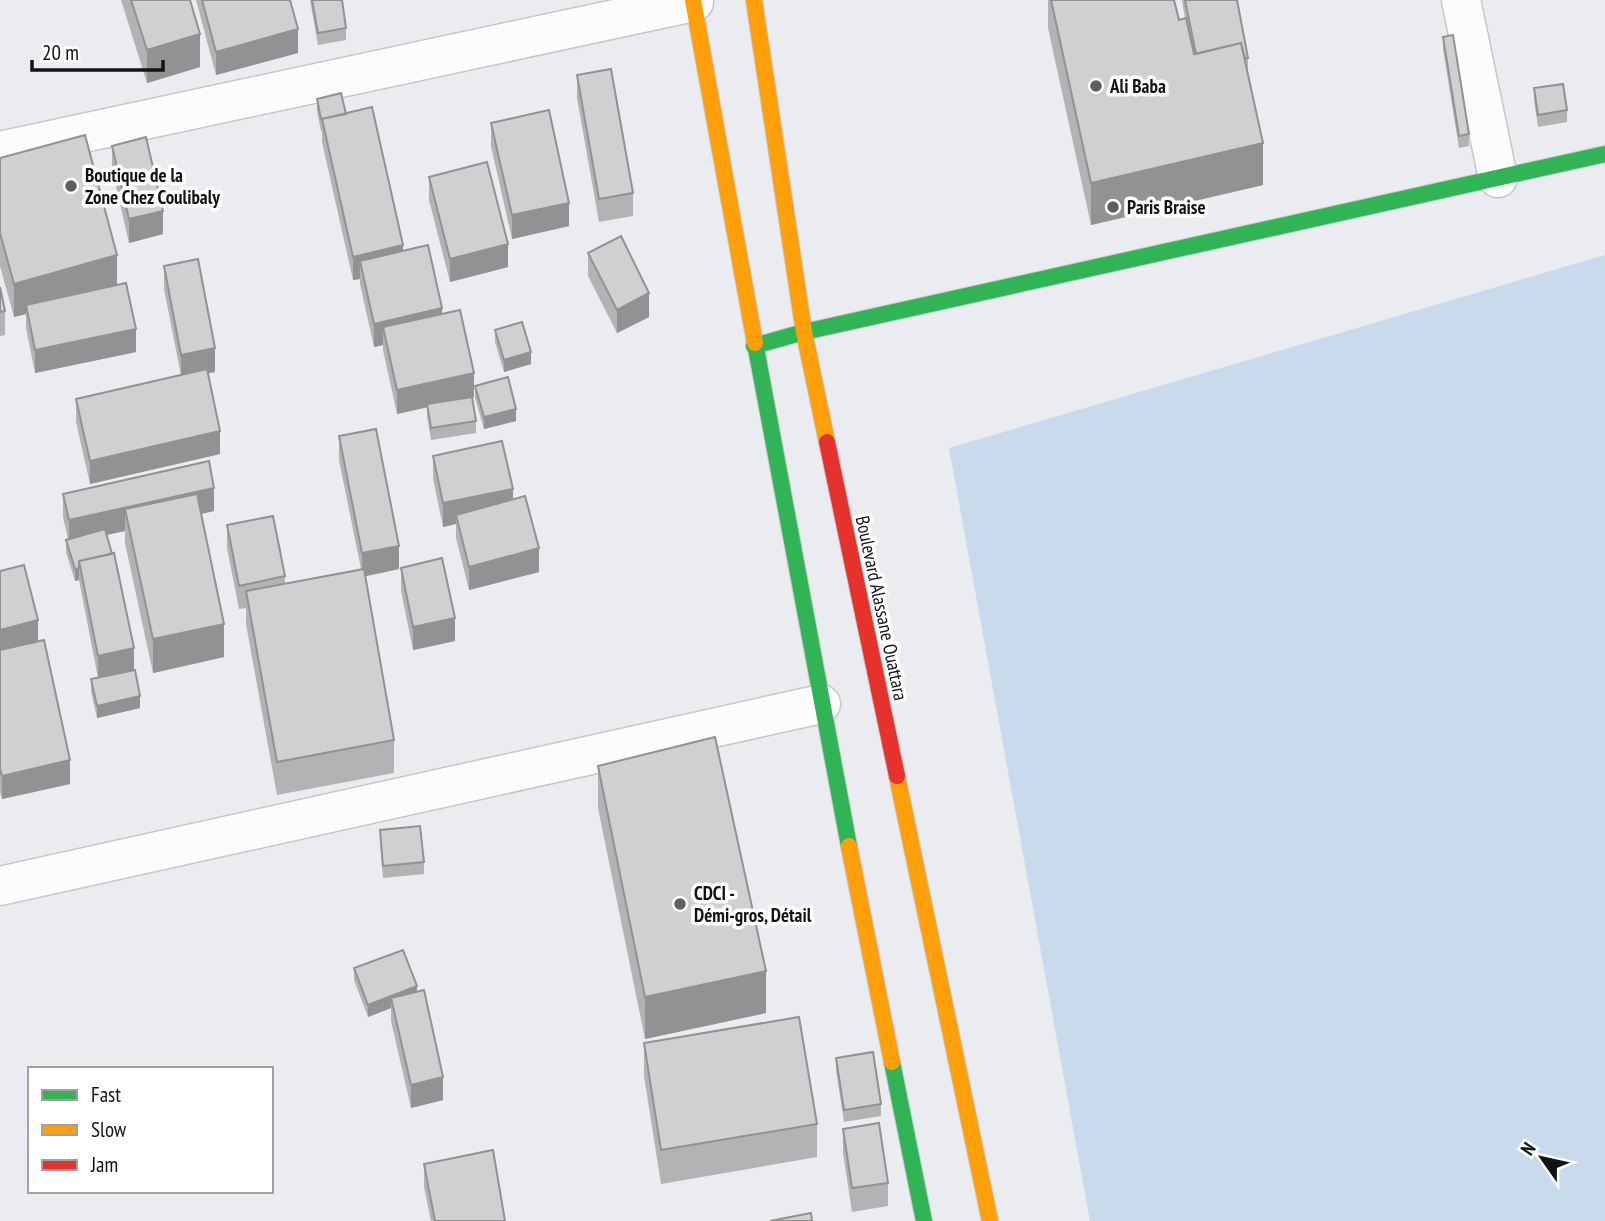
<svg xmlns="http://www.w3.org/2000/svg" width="1605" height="1221" viewBox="0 0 1605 1221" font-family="'PT Sans Narrow',sans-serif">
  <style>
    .grass { fill: #cadaed }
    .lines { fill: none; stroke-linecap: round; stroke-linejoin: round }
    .street-casing { stroke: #c5c7c9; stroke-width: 41 }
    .fast-casing { stroke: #c5c7c9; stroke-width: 18 }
    .slow-casing { stroke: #c5c7c9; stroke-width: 18 }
    .jam-casing { stroke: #c5c7c9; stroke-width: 18 }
    .street { stroke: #fcfcfd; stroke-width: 38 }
    .fast { stroke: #30b455; stroke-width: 16 }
    .slow { stroke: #ff9f0a; stroke-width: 16 }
    .jam { stroke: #e5322d; stroke-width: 16 }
    .wall { fill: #b1b3b5 }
    .shaded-wall { fill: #909293 }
    .building { fill: #ced0d2; stroke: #909293; stroke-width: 2 }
    .poi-dot { fill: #5d5f61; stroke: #fff; stroke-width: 2.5 }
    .labels { text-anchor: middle; stroke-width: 7; stroke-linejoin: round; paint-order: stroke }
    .poi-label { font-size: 19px; font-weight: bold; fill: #111314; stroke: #fff; text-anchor: start }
    .street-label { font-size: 19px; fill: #111314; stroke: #fff }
  </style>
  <rect width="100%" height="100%" fill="#eaecef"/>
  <path class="grass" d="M 1605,255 L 1605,1221 L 1090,1221 L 949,448 Z"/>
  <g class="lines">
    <g class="street-casing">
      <path id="street" d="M 1461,0 L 1498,178
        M 0,151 L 694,2
        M 0,886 L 821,704"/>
    </g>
    <g class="fast-casing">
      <path id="fast" d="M 755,343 L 849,846
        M 754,346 L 804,332 L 1605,154
        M 892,1062 L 924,1221"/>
    </g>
    <g class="slow-casing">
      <path id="slow" d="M 693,0 L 755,343
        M 754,0 L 804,332 L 827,442
        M 897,776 L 990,1221
        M 849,846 L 892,1062"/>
    </g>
    <g class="jam-casing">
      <path id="jam" d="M 827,442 L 897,776"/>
    </g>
    <use href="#street" class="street"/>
    <use href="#fast" class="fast"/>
    <use href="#slow" class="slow"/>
    <use href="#jam" class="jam"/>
  </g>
  <path class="wall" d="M 121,0 L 190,0 L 200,67 L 147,83 Z
    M 196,0 L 290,0 L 298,53 L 216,75 Z
    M 310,0 L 342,0 L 346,28 L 346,40 L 318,45 Z
    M 1048,0 L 1174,0 L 1179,20 L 1185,19 L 1182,0 L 1237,0 L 1248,58 L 1248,73 L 1263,185 L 1091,225 L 1048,28 Z
    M 1443,37 L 1469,134 L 1469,146 L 1459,148 L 1443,49 Z
    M 577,75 L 633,193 L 633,216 L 599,222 L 577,98 Z
    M 1534,88 L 1567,110 L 1567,122 L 1538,127 L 1534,100 Z
    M 317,99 L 346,114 L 403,251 L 442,314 L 474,397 L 472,397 L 476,421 L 476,433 L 431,440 L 427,416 L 427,407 L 397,414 L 383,350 L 383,345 L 374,347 L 360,284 L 360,279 L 353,280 L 322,142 L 322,131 L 321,131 L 317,111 Z
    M 491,123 L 569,226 L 512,239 L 491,146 Z
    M 112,146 L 163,234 L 129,243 L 112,169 Z
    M 0,158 L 117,285 L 136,352 L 35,373 L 26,328 L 26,314 L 14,317 L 0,266 Z
    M 429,177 L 508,267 L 450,282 L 429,200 Z
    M 588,253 L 649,317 L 617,333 L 588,276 Z
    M 164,266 L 215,372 L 208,373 L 220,454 L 90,484 L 76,422 L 76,399 L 181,375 L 164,289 Z
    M 0,287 L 5,311 L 5,335 L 0,336 Z
    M 495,330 L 531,364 L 504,372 L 495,342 Z
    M 475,386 L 516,421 L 484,429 L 475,398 Z
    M 339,436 L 399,569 L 365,576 L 394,740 L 394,773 L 277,795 L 246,624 L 246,608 L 239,609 L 227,548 L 227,525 L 285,576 L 285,584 L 361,569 L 339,460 Z
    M 433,456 L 513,500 L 539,572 L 469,590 L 456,538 L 456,524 L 443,527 L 433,479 Z
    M 63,494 L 214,511 L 201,514 L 224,657 L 153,673 L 125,543 L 125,531 L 106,535 L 140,708 L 97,718 L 91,691 L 91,679 L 98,678 L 79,580 L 75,581 L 66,552 L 66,540 L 68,539 L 63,517 Z
    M 401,568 L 455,641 L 413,650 L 401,591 Z
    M 0,571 L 38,642 L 70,784 L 2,799 L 0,792 Z
    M 598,766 L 766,1013 L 645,1039 L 598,808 Z
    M 380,830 L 424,862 L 424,874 L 383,878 L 380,842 Z
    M 354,968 L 417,992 L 443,1100 L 411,1108 L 391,1021 L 391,1008 L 368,1017 L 354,980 Z
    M 644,1043 L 817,1124 L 817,1157 L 661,1184 L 644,1076 Z
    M 836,1058 L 881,1104 L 881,1116 L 844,1122 L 836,1070 Z
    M 843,1129 L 888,1183 L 888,1206 L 852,1212 L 843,1153 Z
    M 424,1164 L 505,1221 L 431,1221 L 424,1187 Z"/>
  <path class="shaded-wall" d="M 298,29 L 298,53 L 216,75 L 216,52 Z
    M 200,34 L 200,67 L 147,83 L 147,50 Z
    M 1263,143 L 1263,185 L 1091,225 L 1091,183 Z
    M 569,203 L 569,226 L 512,239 L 512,215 Z
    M 163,211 L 163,234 L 129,243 L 129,219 Z
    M 508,244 L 508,267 L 450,282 L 450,259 Z
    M 403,245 L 403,269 L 360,261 L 360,279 L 353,280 L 353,257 Z
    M 117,255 L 117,289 L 26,305 L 26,314 L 14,317 L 14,284 Z
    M 649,293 L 649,317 L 617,333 L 617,310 Z
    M 442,308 L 442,332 L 383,327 L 383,345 L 374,347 L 374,324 Z
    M 136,329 L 136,352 L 35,373 L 35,350 Z
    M 215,348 L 215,372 L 181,379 L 181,355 Z
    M 531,352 L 531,364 L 504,372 L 504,360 Z
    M 474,373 L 474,397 L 397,414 L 397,390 Z
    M 516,409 L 516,421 L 484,429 L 484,417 Z
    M 220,431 L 220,454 L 90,484 L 90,461 Z
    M 214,488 L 214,511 L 130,530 L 125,509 L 125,531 L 69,543 L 69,520 Z
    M 513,489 L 513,512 L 456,515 L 456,524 L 443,527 L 443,503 Z
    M 399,546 L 399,569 L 362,577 L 362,553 Z
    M 539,548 L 539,572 L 469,590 L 469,567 Z
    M 79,568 L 79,580 L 75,581 L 75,569 Z
    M 455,618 L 455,641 L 413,650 L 413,627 Z
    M 38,620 L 38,644 L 0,653 L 0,630 Z
    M 224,624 L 224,657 L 153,673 L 153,639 Z
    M 134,648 L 134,672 L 98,679 L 98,656 Z
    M 140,696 L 140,708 L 97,718 L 97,706 Z
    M 70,760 L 70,784 L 2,799 L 2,776 Z
    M 766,971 L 766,1013 L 645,1039 L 645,997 Z
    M 417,986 L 417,998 L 391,998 L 391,1008 L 368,1017 L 368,1005 Z
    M 443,1077 L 443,1100 L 411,1108 L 411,1085 Z"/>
  <path class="building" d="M 131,0 L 190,0 L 200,34 L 147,50 Z
    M 202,0 L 290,0 L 298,29 L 216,52 Z
    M 312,0 L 342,0 L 346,28 L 318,33 Z
    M 1051,0 L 1174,0 L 1179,20 L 1186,18 L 1194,54 L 1241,43 L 1263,143 L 1091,183 Z
    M 1185,0 L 1237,0 L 1248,58 L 1245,58 L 1241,43 L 1196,54 Z
    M 1453,35 L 1469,134 L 1459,136 L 1443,37 Z
    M 611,69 L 633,193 L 599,199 L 577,75 Z
    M 1563,84 L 1567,110 L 1538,115 L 1534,88 Z
    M 341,93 L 346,114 L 321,119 L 317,99 Z
    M 372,107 L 403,245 L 353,257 L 322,119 Z
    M 549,110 L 569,203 L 512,215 L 491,123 Z
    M 85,135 L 117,255 L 14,284 L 0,233 L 0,158 Z
    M 146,137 L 163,211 L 129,219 L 112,146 Z
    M 487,162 L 508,244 L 450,259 L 429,177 Z
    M 621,236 L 649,293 L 617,310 L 588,253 Z
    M 428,245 L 442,308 L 374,324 L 360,261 Z
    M 198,259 L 215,348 L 181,355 L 164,266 Z
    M 126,283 L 136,329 L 35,350 L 26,305 Z
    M 0,287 L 5,311 L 0,312 Z
    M 460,310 L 474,373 L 397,390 L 383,327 Z
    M 522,322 L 531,352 L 504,360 L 495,330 Z
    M 207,369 L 220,431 L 90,461 L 76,399 Z
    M 508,377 L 516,409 L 484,417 L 475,386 Z
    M 472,397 L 476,421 L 431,428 L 427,404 Z
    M 376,429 L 399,546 L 362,553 L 339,436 Z
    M 502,441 L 513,489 L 443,503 L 433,456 Z
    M 209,461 L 214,488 L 69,520 L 63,494 Z
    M 197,494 L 224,624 L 153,639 L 125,509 Z
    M 525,496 L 539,548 L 469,567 L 456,515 Z
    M 273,516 L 285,576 L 239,586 L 227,525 Z
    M 105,529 L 112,554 L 79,561 L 79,568 L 75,569 L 66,540 Z
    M 114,553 L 134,648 L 98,656 L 79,561 Z
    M 442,558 L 455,618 L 413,627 L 401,568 Z
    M 24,565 L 38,620 L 0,630 L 0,571 Z
    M 364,569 L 394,740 L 277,762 L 246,591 Z
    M 44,640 L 70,760 L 2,776 L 0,769 L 0,650 Z
    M 135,670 L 140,696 L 97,706 L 91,679 Z
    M 715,737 L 766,971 L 645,997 L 598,766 Z
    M 420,826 L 424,862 L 383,866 L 380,830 Z
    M 403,950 L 417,986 L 368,1005 L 354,968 Z
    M 424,990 L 443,1077 L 411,1085 L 391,998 Z
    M 799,1017 L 817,1124 L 661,1150 L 644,1043 Z
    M 873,1052 L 881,1104 L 844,1110 L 836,1058 Z
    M 879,1123 L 888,1183 L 852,1188 L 843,1129 Z
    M 493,1150 L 505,1221 L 435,1221 L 424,1164 Z
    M 811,1213 L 812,1221 L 770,1221 Z"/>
  <g class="poi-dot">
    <circle cx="1096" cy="86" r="7"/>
    <circle cx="71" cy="186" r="7"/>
    <circle cx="1113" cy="207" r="7"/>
    <circle cx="680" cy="904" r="7"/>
  </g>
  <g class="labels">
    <g class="poi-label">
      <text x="1110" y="93">Ali Baba</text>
      <text x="85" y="182">Boutique de la<tspan x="85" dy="22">Zone Chez Coulibaly</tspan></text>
      <text x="1127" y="214">Paris Braise</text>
      <text x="694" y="900">CDCI -<tspan x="694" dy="22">Démi-gros, Détail</tspan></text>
    </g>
    <g class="street-label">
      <text transform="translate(882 608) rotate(78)" y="7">Boulevard Alassane Ouattara</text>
    </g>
  </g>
  <rect x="28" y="1067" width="245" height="126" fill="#ffffff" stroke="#a0a1a1" stroke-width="2"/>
  <rect x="42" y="1090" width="35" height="10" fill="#30b455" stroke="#a0a1a1" stroke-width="2"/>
  <text x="91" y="1102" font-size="21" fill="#111314">Fast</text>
  <rect x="42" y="1125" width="35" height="10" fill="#ff9f0a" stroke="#a0a1a1" stroke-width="2"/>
  <text x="91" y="1137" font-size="21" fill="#111314">Slow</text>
  <rect x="42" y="1160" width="35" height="10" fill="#e5322d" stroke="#a0a1a1" stroke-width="2"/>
  <text x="91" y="1172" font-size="21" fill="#111314">Jam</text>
  <g transform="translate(1542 1158) rotate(304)" stroke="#ffffff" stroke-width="5" paint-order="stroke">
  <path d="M0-5L12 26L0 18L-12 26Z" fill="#111314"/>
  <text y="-10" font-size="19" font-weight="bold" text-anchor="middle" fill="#111314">N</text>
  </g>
  <path d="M32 60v10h131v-10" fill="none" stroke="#111314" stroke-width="3.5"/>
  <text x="42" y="60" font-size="21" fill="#111314" stroke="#ffffff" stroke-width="5" paint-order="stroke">20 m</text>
</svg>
